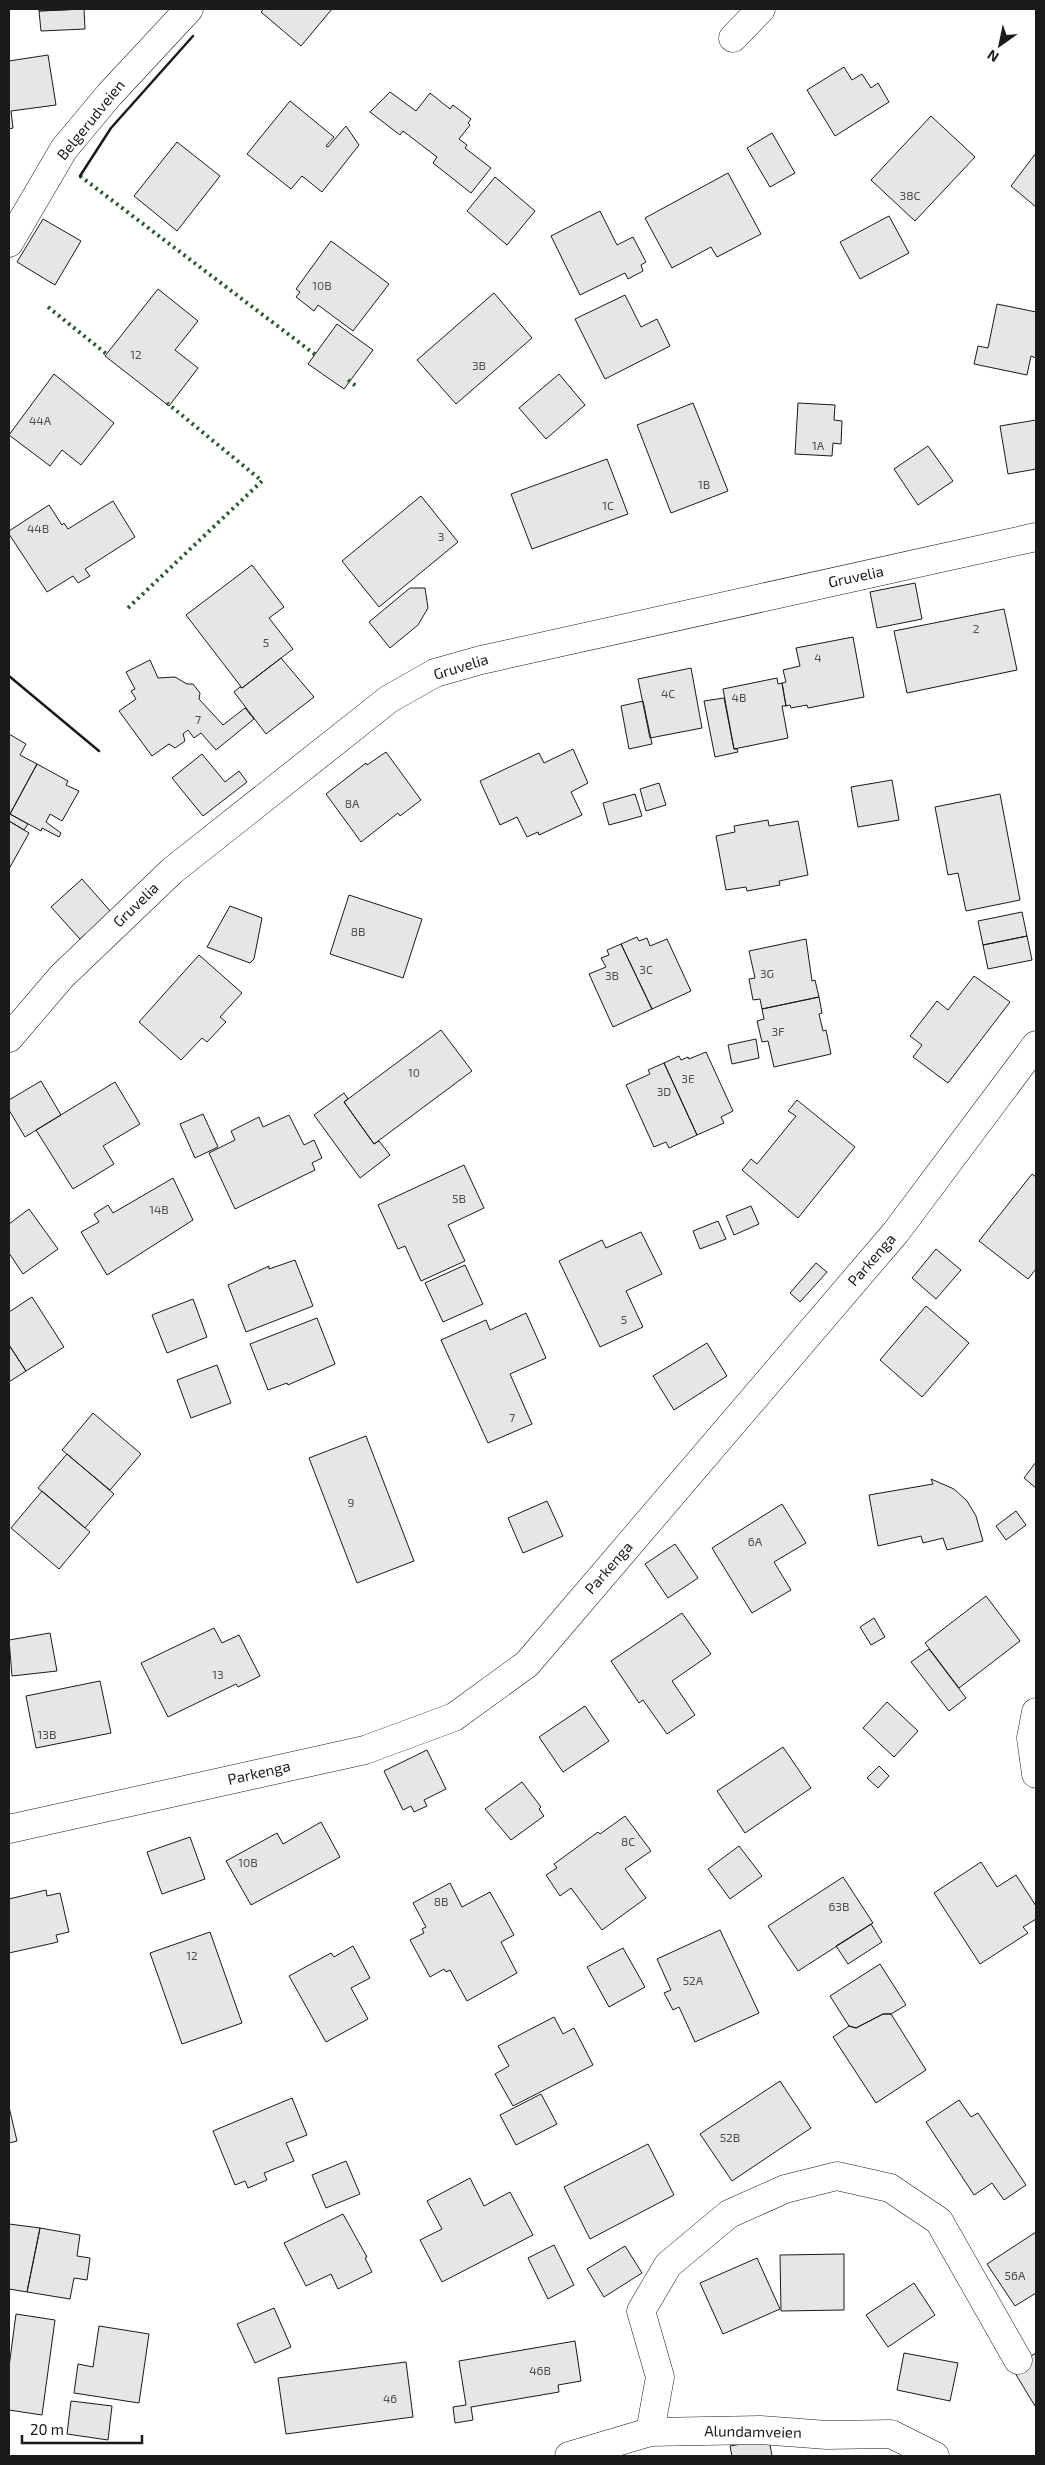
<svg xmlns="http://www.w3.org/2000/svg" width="1045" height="2465" viewBox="0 0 1045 2465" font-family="'Exo 2',sans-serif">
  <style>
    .building { fill: #e6e6e6; stroke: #1a1a1a }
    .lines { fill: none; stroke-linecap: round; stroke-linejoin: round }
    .minor-casing { stroke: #1a1a1a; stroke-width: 29 }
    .minor { stroke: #fff; stroke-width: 28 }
    .hedge { stroke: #2b5a34; stroke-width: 4; stroke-dasharray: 2.5 4; stroke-linecap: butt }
    .wall { stroke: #1a1a1a; stroke-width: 2.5 }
    .labels { text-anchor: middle; stroke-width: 4; stroke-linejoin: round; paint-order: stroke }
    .number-label { font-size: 12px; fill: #4d4d4d }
    .street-label { font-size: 15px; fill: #1a1a1a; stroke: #fff }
  </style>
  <rect width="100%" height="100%" fill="#fff"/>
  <path class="building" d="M 39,9 L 84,9 L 39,11 Z
    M 84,9 L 85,29 L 41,31 L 39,11 Z
    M 264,9 L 332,9 L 301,46 L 261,12 Z
    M 48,55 L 56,105 L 11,111 L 13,128 L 9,129 L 9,61 Z
    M 844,67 L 852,80 L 862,74 L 871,88 L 878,83 L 889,102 L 835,136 L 807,90 Z
    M 390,92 L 416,111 L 430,93 L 450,109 L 453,105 L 471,119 L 468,123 L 470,125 L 459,139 L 467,145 L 465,148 L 491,168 L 471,193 L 433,163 L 437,157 L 403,131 L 400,135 L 370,112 Z
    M 290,101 L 334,137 L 326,146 L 328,147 L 346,126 L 359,145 L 322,192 L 302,176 L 291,189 L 247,154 Z
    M 931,116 L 975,157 L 915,221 L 871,180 Z
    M 772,133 L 795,173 L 770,187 L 747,148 Z
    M 177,142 L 220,176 L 177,231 L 134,196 Z
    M 1036,153 L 1036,207 L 1011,186 Z
    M 728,173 L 761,234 L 717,257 L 711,247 L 672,268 L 645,218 Z
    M 495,177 L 535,211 L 507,245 L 467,211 Z
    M 600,211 L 617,245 L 633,237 L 646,262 L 641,265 L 643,271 L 628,279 L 625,273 L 580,295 L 551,236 Z
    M 889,216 L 909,253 L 860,279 L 840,242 Z
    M 43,219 L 81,241 L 55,285 L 17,262 Z
    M 331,241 L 389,284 L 353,331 L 318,305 L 314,311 L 296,297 L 300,292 L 296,289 Z
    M 158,289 L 198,321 L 175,350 L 198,368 L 169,406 L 105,356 Z
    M 494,293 L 532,338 L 456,404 L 417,360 Z
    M 625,295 L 641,327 L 657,319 L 670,346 L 605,379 L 575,319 Z
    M 997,304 L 1036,312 L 1036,358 L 1031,356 L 1027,375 L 974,364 L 978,346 L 988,348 Z
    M 337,324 L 373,350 L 344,389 L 308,364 Z
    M 54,374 L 114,423 L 81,465 L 62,450 L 50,466 L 9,435 Z
    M 559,374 L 585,405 L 546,439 L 519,408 Z
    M 693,403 L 728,491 L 671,513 L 637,425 Z
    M 798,403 L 835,405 L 834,420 L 842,421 L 841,444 L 833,443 L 832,456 L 795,454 Z
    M 1036,420 L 1036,469 L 1008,474 L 1000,426 Z
    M 928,446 L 953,481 L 918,505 L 894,469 Z
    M 607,459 L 628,514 L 532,549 L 511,494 Z
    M 421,496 L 458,542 L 379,607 L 342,561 Z
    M 113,501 L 135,537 L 85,569 L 90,576 L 78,583 L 73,576 L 47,592 L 9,534 L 9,531 L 49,505 L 62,525 L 64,523 L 68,529 Z
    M 252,565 L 284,607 L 269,618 L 293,649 L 242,688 L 186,615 Z
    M 915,583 L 922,619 L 877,628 L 870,592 Z
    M 410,588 L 425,588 L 428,608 L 418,625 L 390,648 L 369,622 Z
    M 1004,609 L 1017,670 L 907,693 L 894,631 Z
    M 853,637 L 864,697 L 808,708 L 807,705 L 791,708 L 790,705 L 786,706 L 782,683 L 786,682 L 783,670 L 800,666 L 796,648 Z
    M 281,658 L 314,697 L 266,734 L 234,692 L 240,687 L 242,688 Z
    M 150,660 L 158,678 L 175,677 L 187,684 L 193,684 L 200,693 L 199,699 L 223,725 L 245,708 L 254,719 L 216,750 L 201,733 L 194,738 L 188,730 L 183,734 L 185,741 L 175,748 L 169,744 L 152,756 L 119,711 L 136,699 L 131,691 L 135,689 L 126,672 Z
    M 691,668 L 702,728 L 650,738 L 638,679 Z
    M 777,678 L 778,684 L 782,683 L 786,706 L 782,706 L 788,738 L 734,749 L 723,689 Z
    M 724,698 L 734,749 L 737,749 L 738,752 L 715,757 L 704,701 Z
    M 643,701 L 652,744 L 629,749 L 621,706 Z
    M 9,734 L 26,744 L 20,755 L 37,764 L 10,814 L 28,824 L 24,830 L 9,821 Z
    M 573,749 L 588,783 L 571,792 L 582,815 L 539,835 L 538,832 L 527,837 L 517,817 L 500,825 L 480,781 L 539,753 L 544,763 Z
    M 386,752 L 421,800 L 400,816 L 398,813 L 361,842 L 326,794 L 366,763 L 367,765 Z
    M 202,754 L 225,782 L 239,771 L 247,782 L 203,816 L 172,778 Z
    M 37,764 L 68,781 L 66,785 L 79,791 L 62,821 L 50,814 L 46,822 L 61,833 L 59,837 L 42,828 L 41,831 L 10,814 Z
    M 892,780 L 899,820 L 858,827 L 851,787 Z
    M 659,783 L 666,805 L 646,811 L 640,789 Z
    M 635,794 L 642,816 L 609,825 L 603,803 Z
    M 1000,794 L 1020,900 L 966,911 L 958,873 L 948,875 L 935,807 Z
    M 768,820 L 769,826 L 798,821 L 808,875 L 779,881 L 780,885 L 747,891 L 746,887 L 726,890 L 716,836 L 735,832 L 734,826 Z
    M 9,821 L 29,833 L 9,869 Z
    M 82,879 L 111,912 L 80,939 L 51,907 Z
    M 349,895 L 422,919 L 403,978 L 330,954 Z
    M 230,906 L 262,918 L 254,959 L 250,963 L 207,947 Z
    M 1022,912 L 1027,936 L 983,945 L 978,921 Z
    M 1027,936 L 1032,960 L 988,969 L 983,945 Z
    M 637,937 L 639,941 L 647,938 L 650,946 L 667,939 L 691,991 L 652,1009 L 621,944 Z
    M 806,939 L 812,981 L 815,980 L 819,997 L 762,1009 L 760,999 L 753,1000 L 749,979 L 755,978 L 749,951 Z
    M 621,944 L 652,1009 L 613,1027 L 589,974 L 606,967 L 601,958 L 609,955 L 607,950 Z
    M 199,955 L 242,993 L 220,1017 L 226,1022 L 207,1042 L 202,1038 L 181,1060 L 139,1022 Z
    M 974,976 L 1010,1002 L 948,1083 L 913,1057 L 922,1045 L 910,1036 L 937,1001 L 948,1010 Z
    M 819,997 L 822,1013 L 819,1014 L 823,1031 L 826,1030 L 831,1054 L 774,1067 L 768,1041 L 762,1042 L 757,1021 L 764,1019 L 762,1009 Z
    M 441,1030 L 472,1071 L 374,1144 L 344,1102 Z
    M 756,1039 L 759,1058 L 732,1064 L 728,1045 Z
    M 706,1052 L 733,1111 L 721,1117 L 724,1123 L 697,1135 L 664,1063 L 679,1056 L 681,1060 L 688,1057 L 689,1059 Z
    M 664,1063 L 697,1135 L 669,1148 L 666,1142 L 654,1147 L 626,1085 L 650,1074 L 648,1070 Z
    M 41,1081 L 61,1115 L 25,1137 L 9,1110 L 9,1100 Z
    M 115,1082 L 140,1124 L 103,1146 L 114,1164 L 73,1189 L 36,1130 Z
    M 344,1093 L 348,1099 L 344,1102 L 374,1144 L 379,1141 L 390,1155 L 360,1178 L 314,1115 Z
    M 797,1100 L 855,1147 L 798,1218 L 742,1170 L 751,1159 L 757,1164 L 796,1116 L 788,1111 Z
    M 203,1114 L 218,1147 L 195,1158 L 180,1124 Z
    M 289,1115 L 304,1145 L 314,1140 L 322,1158 L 312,1163 L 315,1170 L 235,1209 L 209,1153 L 235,1140 L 231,1131 L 259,1117 L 263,1127 Z
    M 464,1165 L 484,1208 L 448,1225 L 465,1261 L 421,1281 L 405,1246 L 398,1249 L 378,1205 Z
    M 1032,1174 L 1036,1177 L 1036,1269 L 1028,1279 L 979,1241 Z
    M 173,1178 L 193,1220 L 107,1275 L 81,1232 L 99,1222 L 94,1214 L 108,1205 L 113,1213 Z
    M 751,1206 L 759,1224 L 734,1235 L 726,1216 Z
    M 29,1209 L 58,1249 L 23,1274 L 9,1253 L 9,1224 Z
    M 718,1221 L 726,1239 L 700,1249 L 693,1231 Z
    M 641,1232 L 662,1274 L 626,1291 L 643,1327 L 600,1347 L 559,1261 L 602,1240 L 606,1248 Z
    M 936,1249 L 961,1270 L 936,1299 L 912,1278 Z
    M 295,1260 L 313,1306 L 246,1332 L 228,1285 L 269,1266 L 269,1269 Z
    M 816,1263 L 827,1272 L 800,1302 L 790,1293 Z
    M 465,1265 L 483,1304 L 443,1322 L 425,1283 Z
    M 32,1297 L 64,1347 L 26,1371 L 9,1345 L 9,1312 Z
    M 193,1299 L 207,1337 L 167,1353 L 152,1315 Z
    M 926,1306 L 969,1343 L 922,1397 L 880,1360 Z
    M 526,1313 L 546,1358 L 510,1374 L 532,1424 L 488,1443 L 441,1340 L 486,1320 L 490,1330 Z
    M 317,1318 L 335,1364 L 288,1385 L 287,1383 L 268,1390 L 250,1344 Z
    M 707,1343 L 727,1376 L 674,1410 L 653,1376 Z
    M 9,1345 L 26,1371 L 9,1382 Z
    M 217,1365 L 231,1403 L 191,1418 L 177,1380 Z
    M 93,1413 L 141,1454 L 110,1490 L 62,1450 Z
    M 366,1436 L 414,1561 L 357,1583 L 309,1458 Z
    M 67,1454 L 114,1494 L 85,1528 L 38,1488 Z
    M 1036,1462 L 1036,1488 L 1024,1478 Z
    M 931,1479 L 954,1489 L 967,1501 L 976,1516 L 983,1541 L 947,1550 L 943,1538 L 923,1543 L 921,1536 L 878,1546 L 869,1495 L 933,1484 Z
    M 42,1491 L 90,1532 L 59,1569 L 11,1528 Z
    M 547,1501 L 563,1536 L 523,1553 L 508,1518 Z
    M 782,1504 L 806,1543 L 774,1562 L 791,1590 L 752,1613 L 712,1548 Z
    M 1016,1511 L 1026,1525 L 1006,1540 L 996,1526 Z
    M 675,1544 L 698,1578 L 668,1598 L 645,1564 Z
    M 986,1596 L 1020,1641 L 959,1688 L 925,1643 Z
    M 682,1613 L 711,1654 L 672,1681 L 695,1715 L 667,1734 L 643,1700 L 639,1703 L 611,1661 Z
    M 874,1618 L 885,1637 L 871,1645 L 860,1627 Z
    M 214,1628 L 222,1643 L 239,1635 L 260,1676 L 238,1687 L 236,1684 L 168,1717 L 141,1663 Z
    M 50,1633 L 57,1671 L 12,1676 L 9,1640 Z
    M 929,1649 L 966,1698 L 949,1711 L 911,1662 Z
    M 100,1681 L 111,1733 L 36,1748 L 26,1696 Z
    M 887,1702 L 918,1731 L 894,1757 L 863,1728 Z
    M 585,1706 L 609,1741 L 563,1772 L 539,1737 Z
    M 783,1747 L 811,1788 L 745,1833 L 717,1791 Z
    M 427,1750 L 446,1789 L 424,1800 L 427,1806 L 414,1812 L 411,1806 L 403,1810 L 384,1771 Z
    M 879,1766 L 889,1776 L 878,1788 L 867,1778 Z
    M 522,1782 L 541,1807 L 539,1809 L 544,1816 L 511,1840 L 485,1809 Z
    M 625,1816 L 651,1851 L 625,1869 L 646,1898 L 602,1930 L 571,1888 L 560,1896 L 546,1875 L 557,1868 L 554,1864 L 598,1832 L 600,1834 Z
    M 321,1822 L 340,1857 L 251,1905 L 226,1861 L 277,1833 L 283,1844 Z
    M 190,1837 L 205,1879 L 162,1894 L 147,1852 Z
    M 739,1846 L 762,1876 L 730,1899 L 708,1869 Z
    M 981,1862 L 997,1887 L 1016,1875 L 1036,1906 L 1036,1919 L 1023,1927 L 1028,1933 L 980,1964 L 934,1893 Z
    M 843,1877 L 873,1923 L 798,1971 L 768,1926 Z
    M 450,1883 L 462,1907 L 490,1892 L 514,1935 L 501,1942 L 517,1973 L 467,2001 L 450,1970 L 446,1972 L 444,1969 L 430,1977 L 410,1940 L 424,1933 L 422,1929 L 426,1927 L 413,1903 Z
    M 46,1890 L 47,1896 L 60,1893 L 69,1932 L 56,1935 L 58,1942 L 9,1953 L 9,1899 Z
    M 871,1924 L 882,1942 L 848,1964 L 836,1946 Z
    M 720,1930 L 759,2013 L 695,2042 L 679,2007 L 673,2010 L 664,1993 L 671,1990 L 657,1959 Z
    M 210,1932 L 242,2023 L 182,2044 L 150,1953 Z
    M 353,1946 L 370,1978 L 351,1988 L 368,2019 L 326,2042 L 289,1976 L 331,1953 L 334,1957 Z
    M 623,1948 L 645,1987 L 609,2007 L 587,1967 Z
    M 880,1964 L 906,2005 L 891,2014 L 883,2014 L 856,2028 L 849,2026 L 830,1996 Z
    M 883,2014 L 891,2014 L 926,2070 L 876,2103 L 833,2037 L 849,2026 L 856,2028 Z
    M 554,2017 L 563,2034 L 574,2028 L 593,2065 L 513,2106 L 495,2074 L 509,2066 L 498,2046 Z
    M 780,2081 L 811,2128 L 732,2181 L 700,2134 Z
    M 541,2094 L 557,2124 L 516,2145 L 500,2115 Z
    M 292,2098 L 307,2135 L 286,2143 L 294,2161 L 264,2173 L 267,2180 L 248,2188 L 245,2181 L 235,2185 L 213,2131 Z
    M 959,2100 L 971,2117 L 978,2113 L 1026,2185 L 1004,2200 L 992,2183 L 974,2195 L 926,2122 Z
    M 9,2107 L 17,2141 L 9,2143 Z
    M 648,2144 L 674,2195 L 590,2239 L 564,2187 Z
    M 346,2161 L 360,2194 L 326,2208 L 312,2175 Z
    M 470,2178 L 484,2206 L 510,2192 L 533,2235 L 442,2282 L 420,2240 L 442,2229 L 427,2201 Z
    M 343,2214 L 367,2257 L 365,2258 L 372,2272 L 338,2289 L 331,2274 L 306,2286 L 284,2243 Z
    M 9,2224 L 40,2228 L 27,2292 L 9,2289 Z
    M 40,2228 L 80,2235 L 77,2256 L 90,2258 L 87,2280 L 74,2278 L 70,2299 L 27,2292 Z
    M 1036,2232 L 1036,2293 L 1015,2306 L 987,2264 Z
    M 554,2245 L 574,2285 L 548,2299 L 528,2258 Z
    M 625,2246 L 642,2273 L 604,2297 L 587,2269 Z
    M 844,2254 L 844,2310 L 781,2311 L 780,2255 Z
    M 757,2258 L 780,2309 L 723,2334 L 700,2283 Z
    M 914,2283 L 935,2315 L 888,2347 L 866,2315 Z
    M 274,2308 L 291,2347 L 255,2363 L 237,2324 Z
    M 16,2314 L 55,2320 L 42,2415 L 9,2410 L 9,2367 Z
    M 99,2326 L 149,2334 L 139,2403 L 74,2393 L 78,2364 L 93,2367 Z
    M 575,2341 L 581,2381 L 558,2385 L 559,2392 L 471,2407 L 473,2420 L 455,2423 L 453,2407 L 466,2405 L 459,2361 Z
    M 904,2353 L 958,2363 L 950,2401 L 897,2390 Z
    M 1036,2353 L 1036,2405 L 1035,2406 L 1012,2368 Z
    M 406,2362 L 413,2417 L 286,2434 L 278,2378 Z
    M 71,2401 L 112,2406 L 108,2440 L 67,2434 Z
    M 769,2439 L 772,2456 L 732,2456 L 730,2446 Z"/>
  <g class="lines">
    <g class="minor-casing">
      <path id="minor" d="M 733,38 L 761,9
        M 9,243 L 64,149 L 109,95 L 189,9
        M 9,1038 L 62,976 L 173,870 L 389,699 L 435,673 L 481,660 L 1036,537
        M 1036,1712 L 1031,1738 L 1036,1774
        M 9,1829 L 365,1750 L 454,1717 L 527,1664 L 896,1232 L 1036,1045
        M 650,2432 L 660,2377 L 641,2311 L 668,2265 L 729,2214 L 785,2189 L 837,2176 L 890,2188 L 939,2221 L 1018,2360
        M 569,2456 L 650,2432 L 760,2430 L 827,2435 L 891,2434 L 935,2456"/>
    </g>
    <use href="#minor" class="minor"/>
    <path class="hedge" d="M 80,176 L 317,356
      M 48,307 L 109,356
      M 348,380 L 356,386
      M 128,608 L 262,481 L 167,403"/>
    <path class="wall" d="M 80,176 L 111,128 L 193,36
      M 9,676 L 99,751"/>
  </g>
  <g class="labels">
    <g class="number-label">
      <text x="910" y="200">38C</text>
      <text x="322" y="290">10B</text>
      <text x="136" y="359">12</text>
      <text x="479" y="370">3B</text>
      <text x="40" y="425">44A</text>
      <text x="818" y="450">1A</text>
      <text x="704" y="489">1B</text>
      <text x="608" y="510">1C</text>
      <text x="38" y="533">44B</text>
      <text x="441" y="541">3</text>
      <text x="976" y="633">2</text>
      <text x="266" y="647">5</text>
      <text x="818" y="662">4</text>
      <text x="668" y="698">4C</text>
      <text x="739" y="702">4B</text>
      <text x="198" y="724">7</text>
      <text x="352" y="808">8A</text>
      <text x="358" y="936">8B</text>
      <text x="646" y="974">3C</text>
      <text x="767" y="978">3G</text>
      <text x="612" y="980">3B</text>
      <text x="778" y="1036">3F</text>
      <text x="414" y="1077">10</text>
      <text x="688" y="1083">3E</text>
      <text x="664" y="1096">3D</text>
      <text x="459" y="1203">5B</text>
      <text x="159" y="1214">14B</text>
      <text x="624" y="1324">5</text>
      <text x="512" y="1422">7</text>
      <text x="351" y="1507">9</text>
      <text x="755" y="1546">6A</text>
      <text x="218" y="1679">13</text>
      <text x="47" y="1739">13B</text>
      <text x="628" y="1846">8C</text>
      <text x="248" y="1867">10B</text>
      <text x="441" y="1906">8B</text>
      <text x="839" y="1911">63B</text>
      <text x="192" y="1960">12</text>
      <text x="693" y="1985">52A</text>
      <text x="730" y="2142">52B</text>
      <text x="1015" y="2280">56A</text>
      <text x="540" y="2375">46B</text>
      <text x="390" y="2403">46</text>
    </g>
    <g class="street-label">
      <text transform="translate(91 120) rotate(-51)" y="5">Belgerudveien</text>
      <text transform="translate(856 577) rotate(-12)" y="5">Gruvelia</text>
      <text transform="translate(461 667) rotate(-17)" y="5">Gruvelia</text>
      <text transform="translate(136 905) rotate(-44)" y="5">Gruvelia</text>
      <text transform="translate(872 1260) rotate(-49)" y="5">Parkenga</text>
      <text transform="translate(609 1568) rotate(-49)" y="5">Parkenga</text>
      <text transform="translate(259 1773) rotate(-13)" y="5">Parkenga</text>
      <text transform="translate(753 2432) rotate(1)" y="5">Alundamveien</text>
    </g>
  </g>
  <rect width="1045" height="2465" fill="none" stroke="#1a1a1a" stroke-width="20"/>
  <g transform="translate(1000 45) rotate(213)" stroke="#ffffff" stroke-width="4" paint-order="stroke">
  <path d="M0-4L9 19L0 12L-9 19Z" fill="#1a1a1a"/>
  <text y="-8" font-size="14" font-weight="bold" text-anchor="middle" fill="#1a1a1a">N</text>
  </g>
  <path d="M22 2435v8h120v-8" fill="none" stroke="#1a1a1a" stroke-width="2.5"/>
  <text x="30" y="2435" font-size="15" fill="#1a1a1a" stroke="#ffffff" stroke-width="4" paint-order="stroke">20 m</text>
</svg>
